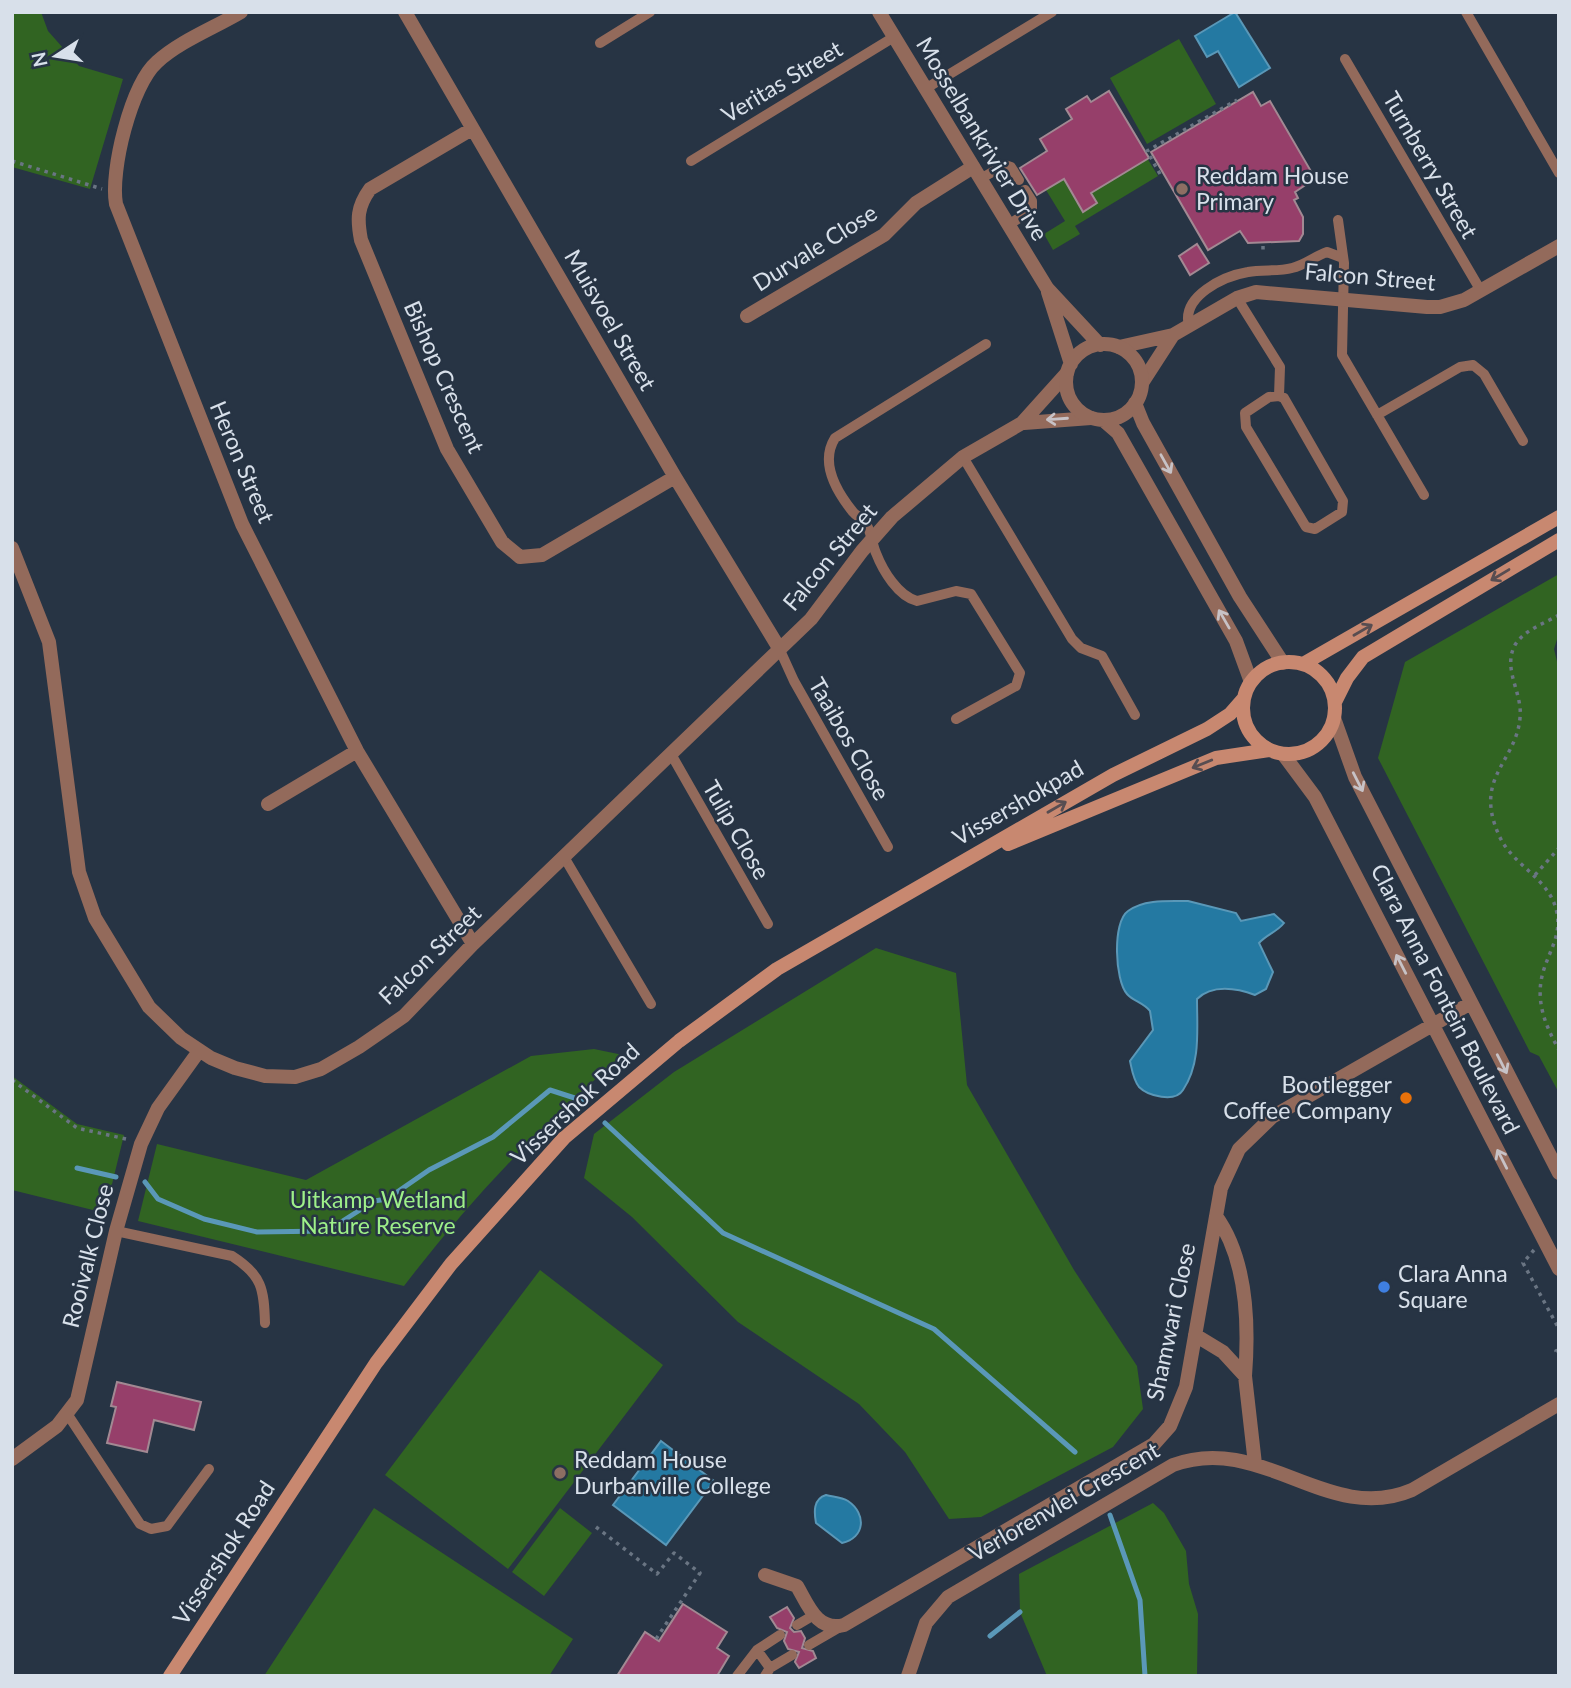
<svg xmlns="http://www.w3.org/2000/svg" width="1571" height="1688" viewBox="0 0 1571 1688" font-family="Lato,sans-serif">
  <style>
    .green { fill: #316422 }
    .water { fill: #2479a2; stroke: #5a98b8; stroke-width: 2 }
    .lines { fill: none; stroke-linecap: round; stroke-linejoin: round }
    .stream { stroke: #5a98b8; stroke-width: 5 }
    .building { fill: #963f6a; stroke: #a28993; stroke-width: 2 }
    .path { stroke: #6a7583; stroke-width: 3.5; stroke-dasharray: 3.5 5; stroke-linecap: butt }
    .service { stroke: #936a5b; stroke-width: 10 }
    .minor { stroke: #936a5b; stroke-width: 14 }
    .tertiary { stroke: #936a5b; stroke-width: 14 }
    .secondary { stroke: #c88870; stroke-width: 14 }
    .oneway { stroke: #c7c2c6 }
    .oneway2 { stroke: #574d51 }
    .education-dot { fill: #8d6e63; stroke: #273444; stroke-width: 2.5 }
    .food-dot { fill: #e8710a; stroke: #273444; stroke-width: 2.5 }
    .shop-dot { fill: #3f7fe0; stroke: #273444; stroke-width: 2.5 }
    .labels { text-anchor: middle; stroke-width: 5; stroke-linejoin: round; paint-order: stroke }
    .street-label { font-size: 23px; fill: #d8e0ea; stroke: #273444 }
    .poi-label { font-size: 23px; fill: #d8e0ea; stroke: #273444; text-anchor: start }
    .park-label { font-size: 23px; fill: #9ef089; stroke: #273444 }
  </style>
  <rect width="100%" height="100%" fill="#273444"/>
  <path class="green" d="M 12,12 L 41,12 L 48,31 L 79,66 L 123,79 L 90,189 L 12,167 Z
    M 1179,39 L 1216,104 L 1147,144 L 1110,78 Z
    M 1144,153 L 1158,176 L 1075,226 L 1080,234 L 1053,250 L 1044,234 L 1065,221 L 1046,190 L 1065,178 L 1084,211 L 1097,203 L 1086,184 Z
    M 1559,574 L 1559,633 L 1554,649 L 1559,670 L 1559,1093 L 1539,1056 L 1530,1052 L 1378,758 L 1405,662 Z
    M 876,948 L 956,973 L 967,1085 L 1074,1270 L 1137,1366 L 1143,1409 L 1113,1447 L 981,1517 L 949,1519 L 905,1452 L 859,1404 L 738,1322 L 632,1217 L 584,1178 L 594,1134 L 674,1072 Z
    M 594,1049 L 623,1055 C 542,1124 469,1201 404,1286 L 138,1221 L 157,1144 L 306,1180 L 531,1056 Z
    M 12,1076 L 77,1124 L 124,1135 L 105,1213 L 12,1190 Z
    M 540,1270 L 663,1365 L 508,1569 L 385,1475 Z
    M 1153,1503 L 1164,1513 L 1186,1551 L 1189,1584 L 1198,1614 L 1197,1676 L 1047,1676 L 1020,1612 L 1019,1574 Z
    M 374,1508 L 573,1639 L 549,1676 L 264,1676 Z
    M 560,1508 L 592,1533 L 544,1596 L 512,1572 Z"/>
  <path class="water" d="M 1235,12 L 1270,68 L 1239,87 L 1218,51 L 1207,57 L 1195,36 Z
    M 1188,901 L 1236,913 L 1241,921 L 1274,914 L 1284,923 C 1277,932 1267,934 1259,943 L 1273,972 L 1266,989 L 1255,995 C 1237,988 1212,984 1197,999 C 1197,1030 1201,1063 1183,1090 C 1175,1103 1148,1096 1139,1087 C 1133,1079 1132,1070 1130,1061 L 1153,1030 L 1150,1011 C 1144,1003 1133,1001 1127,994 C 1115,981 1112,922 1128,911 C 1144,899 1169,901 1188,901 Z
    M 661,1441 L 714,1481 L 666,1545 L 613,1505 Z
    M 826,1495 C 833,1497 841,1497 848,1501 C 867,1514 865,1538 842,1543 L 816,1523 C 814,1512 813,1499 826,1495 Z"/>
  <g class="lines">
    <path class="stream" d="M 605,1123 L 723,1233 L 934,1329 L 1075,1452
      M 77,1168 L 116,1177
      M 145,1182 L 158,1199 L 204,1219 L 257,1232 L 327,1231 L 374,1201 L 387,1199 L 429,1170 L 493,1137 L 550,1090 L 584,1101
      M 1110,1515 L 1140,1600 L 1145,1676
      M 990,1636 L 1020,1612"/>
  </g>
  <path class="building" d="M 1109,91 L 1149,158 L 1091,193 L 1097,203 L 1083,212 L 1064,179 L 1037,195 L 1020,168 L 1047,151 L 1040,139 L 1072,119 L 1066,109 L 1087,96 L 1091,102 Z
    M 1253,92 L 1261,106 L 1270,101 L 1312,173 L 1303,178 L 1307,184 L 1295,192 L 1298,198 L 1294,200 L 1303,217 L 1303,234 L 1299,241 L 1248,243 L 1240,231 L 1208,250 L 1151,152 Z
    M 1197,244 L 1209,263 L 1190,275 L 1179,256 Z
    M 117,1382 L 201,1402 L 194,1430 L 154,1420 L 147,1452 L 107,1443 L 116,1407 L 111,1406 Z
    M 683,1604 L 727,1632 L 717,1648 L 729,1656 L 717,1676 L 617,1676 L 645,1632 L 659,1641 Z
    M 787,1607 L 794,1618 L 790,1628 L 794,1632 L 801,1631 L 805,1638 L 802,1648 L 813,1651 L 816,1658 L 799,1668 L 795,1662 L 799,1652 L 788,1649 L 784,1641 L 787,1632 L 777,1628 L 770,1617 Z"/>
  <g class="lines">
    <path class="path" d="M 12,161 L 102,189
      M 1160,174 L 1147,151 L 1237,100
      M 1263,246 L 1263,254
      M 1559,615 C 1545,623 1524,630 1515,645 C 1502,669 1523,693 1520,718 C 1516,762 1474,777 1498,833 C 1511,866 1550,877 1557,913 C 1561,935 1550,950 1544,969 C 1534,999 1545,1025 1559,1050
      M 1535,875 L 1559,848
      M 12,1080 L 77,1128 L 126,1139
      M 1534,1250 L 1523,1263 L 1559,1329
      M 1559,1350 L 1556,1351 L 1559,1356
      M 596,1527 L 657,1574 L 674,1553 L 700,1573 L 656,1639"/>
    <path class="service" d="M 1466,12 L 1559,173
      M 600,43 L 650,12
      M 1345,59 L 1481,291
      M 925,89 L 1052,12
      M 691,161 L 894,37
      M 980,179 L 1005,165 L 1011,167 L 1019,180
      M 1338,220 L 1344,263 L 1342,355 L 1424,495
      M 1008,225 L 1032,210 L 1032,201 L 1025,190
      M 1237,298 L 1280,367 L 1279,396
      M 1189,326 C 1181,296 1224,276 1248,272 C 1262,269 1278,272 1292,268 C 1305,265 1315,256 1327,252 L 1343,258
      M 1279,396 L 1284,398 L 1343,501 L 1342,512 L 1315,529 L 1306,527 L 1246,427 L 1245,413 L 1269,397 Z
      M 1377,415 L 1460,367 L 1473,365 L 1484,374 L 1523,441
      M 963,457 L 1072,639 L 1081,648 L 1102,656 L 1135,715
      M 779,648 L 794,681 L 888,847
      M 956,719 L 1016,686 L 1020,673 L 971,594 L 956,591 L 917,601 C 898,596 883,571 876,553 C 872,544 871,530 865,522 C 862,518 856,516 853,512 C 836,491 820,462 835,438 L 986,344
      M 671,754 L 768,924
      M 564,857 L 651,1004
      M 116,1231 L 232,1256 C 262,1275 264,1289 265,1323
      M 68,1415 L 140,1524 L 151,1529 L 167,1526 L 209,1469
      M 797,1625 L 814,1615
      M 809,1645 L 840,1627
      M 757,1650 L 770,1668
      M 737,1676 L 757,1650 L 780,1635
      M 765,1676 L 770,1668 L 792,1655"/>
    <path class="minor" d="M 241,12 C 214,28 180,41 157,62 C 131,85 110,171 116,204 L 242,524 L 357,751 L 473,944
      M 405,12 L 675,477 L 779,648
      M 472,129 L 370,189 C 357,207 357,219 361,240 L 447,449 L 502,542 L 520,557 L 542,555 L 675,477
      M 747,316 L 884,235 L 916,203 L 973,167
      M 1119,347 L 1173,335 L 1237,298 L 1256,292 L 1427,307 L 1440,307 L 1464,300 L 1559,246
      M 1142,383 L 1173,335
      M 1024,423 L 1091,418
      M 12,548 L 49,642 L 79,872 L 95,918 L 149,1007 L 181,1038 L 211,1058 L 235,1068 L 265,1076 L 295,1077 L 321,1069 L 359,1047 L 404,1016 L 473,944 L 811,619 L 862,551 L 892,517 L 963,457 L 1022,423 L 1067,373
      M 1334,718 L 1355,777 L 1559,1173
      M 1283,754 L 1315,797 L 1559,1269
      M 268,804 L 357,751
      M 1216,1216 C 1247,1259 1249,1325 1245,1376
      M 1195,1335 L 1223,1352 L 1245,1376 L 1255,1464
      M 12,1459 L 57,1426 L 77,1400 L 116,1231 L 141,1144 L 158,1108 L 199,1051
      M 765,1575 L 797,1586 C 808,1605 817,1632 844,1625 L 1154,1444 L 1170,1426 L 1186,1387 L 1221,1188 L 1239,1149 L 1272,1117 L 1471,1003
      M 908,1676 L 926,1623 L 948,1597 L 1173,1465 C 1261,1432 1328,1526 1412,1490 L 1559,1404"/>
    <path class="tertiary" d="M 879,12 L 1047,288 L 1100,345
      M 1048,292 L 1071,364
      M1066 382a38 38 0 1 1 76 0a38 38 0 1 1-76 0Z
      M 1135,403 L 1143,423 L 1240,597 L 1283,663
      M 1103,420 L 1118,433 L 1236,641 L 1251,682"/>
    <path class="secondary" d="M1243 708a46 46 0 1 1 92 0a46 46 0 1 1-92 0Z
      M 1303,664 L 1559,517
      M 1335,702 L 1347,678 L 1363,657 L 1559,540
      M 1008,844 L 1216,758 L 1269,750
      M 170,1676 L 376,1363 L 451,1264 L 564,1138 L 679,1041 L 777,969 L 1113,775 L 1207,729 L 1230,714 L 1244,698"/>
  </g>
  <defs><path id="oneway-shaft" d="M-6 0H5M1.5-3L5.5 0L1.5 3" fill="none" stroke-width="1.6" stroke-linecap="round" stroke-linejoin="round" transform="scale(1.75)"/></defs>
  <g class="oneway">
    <use href="#oneway-shaft" transform="translate(1057 419) rotate(176)"/>
    <use href="#oneway-shaft" transform="translate(1166 464) rotate(61)"/>
    <use href="#oneway-shaft" transform="translate(1224 619) rotate(-120)"/>
    <use href="#oneway-shaft" transform="translate(1358 782) rotate(63)"/>
    <use href="#oneway-shaft" transform="translate(1401 964) rotate(-117)"/>
    <use href="#oneway-shaft" transform="translate(1502 1064) rotate(63)"/>
    <use href="#oneway-shaft" transform="translate(1502 1159) rotate(-117)"/>
  </g>
  <g class="oneway2">
    <use href="#oneway-shaft" transform="translate(1500 575) rotate(149)"/>
    <use href="#oneway-shaft" transform="translate(1363 630) rotate(-30)"/>
    <use href="#oneway-shaft" transform="translate(1202 764) rotate(158)"/>
    <use href="#oneway-shaft" transform="translate(1057 807) rotate(-30)"/>
  </g>
  <g class="education-dot">
    <circle cx="1182" cy="189" r="7"/>
    <circle cx="560" cy="1473" r="7"/>
  </g>
  <circle class="food-dot" cx="1406" cy="1098" r="7"/>
  <circle class="shop-dot" cx="1384" cy="1287" r="7"/>
  <g class="labels">
    <g class="street-label">
      <text transform="translate(782 82) rotate(-31)" y="8">Veritas Street</text>
      <text transform="translate(982 139) rotate(59)" y="8">Mosselbankrivier Drive</text>
      <text transform="translate(1430 165) rotate(60)" y="8">Turnberry Street</text>
      <text transform="translate(815 248) rotate(-32)" y="8">Durvale Close</text>
      <text transform="translate(1370 277) rotate(5)" y="8">Falcon Street</text>
      <text transform="translate(610 320) rotate(60)" y="8">Muisvoel Street</text>
      <text transform="translate(444 377) rotate(66)" y="8">Bishop Crescent</text>
      <text transform="translate(242 462) rotate(67)" y="8">Heron Street</text>
      <text transform="translate(830 557) rotate(-50)" y="8">Falcon Street</text>
      <text transform="translate(849 739) rotate(60)" y="8">Taaibos Close</text>
      <text transform="translate(1018 803) rotate(-30)" y="8">Vissershokpad</text>
      <text transform="translate(736 830) rotate(60)" y="8">Tulip Close</text>
      <text transform="translate(430 955) rotate(-44)" y="8">Falcon Street</text>
      <text transform="translate(1445 999) rotate(63)" y="8">Clara Anna Fontein Boulevard</text>
      <text transform="translate(575 1104) rotate(-43)" y="8">Vissershok Road</text>
      <text transform="translate(88 1256) rotate(-76)" y="8">Rooivalk Close</text>
      <text transform="translate(1171 1322) rotate(-78)" y="8">Shamwari Close</text>
      <text transform="translate(1064 1502) rotate(-30)" y="8">Verlorenvlei Crescent</text>
      <text transform="translate(224 1553) rotate(-57)" y="8">Vissershok Road</text>
    </g>
    <g class="poi-label">
      <text x="1196" y="184">Reddam House<tspan x="1196" dy="26">Primary</tspan></text>
      <text x="1392" y="1093" text-anchor="end">Bootlegger<tspan x="1392" dy="26">Coffee Company</tspan></text>
      <text x="1398" y="1282">Clara Anna<tspan x="1398" dy="26">Square</tspan></text>
      <text x="574" y="1468">Reddam House<tspan x="574" dy="26">Durbanville College</tspan></text>
    </g>
    <g class="park-label">
      <text x="378" y="1208">Uitkamp Wetland<tspan x="378" dy="26">Nature Reserve</tspan></text>
    </g>
  </g>
  <rect width="1571" height="1688" fill="none" stroke="#d8e0ea" stroke-width="28"/>
  <g transform="translate(56 56) rotate(258)" stroke="#273444" stroke-width="5" paint-order="stroke">
  <path d="M0-5L12 26L0 18L-12 26Z" fill="#d8e0ea"/>
  <text y="-10" font-size="19" font-weight="bold" text-anchor="middle" fill="#d8e0ea">N</text>
  </g>
</svg>
